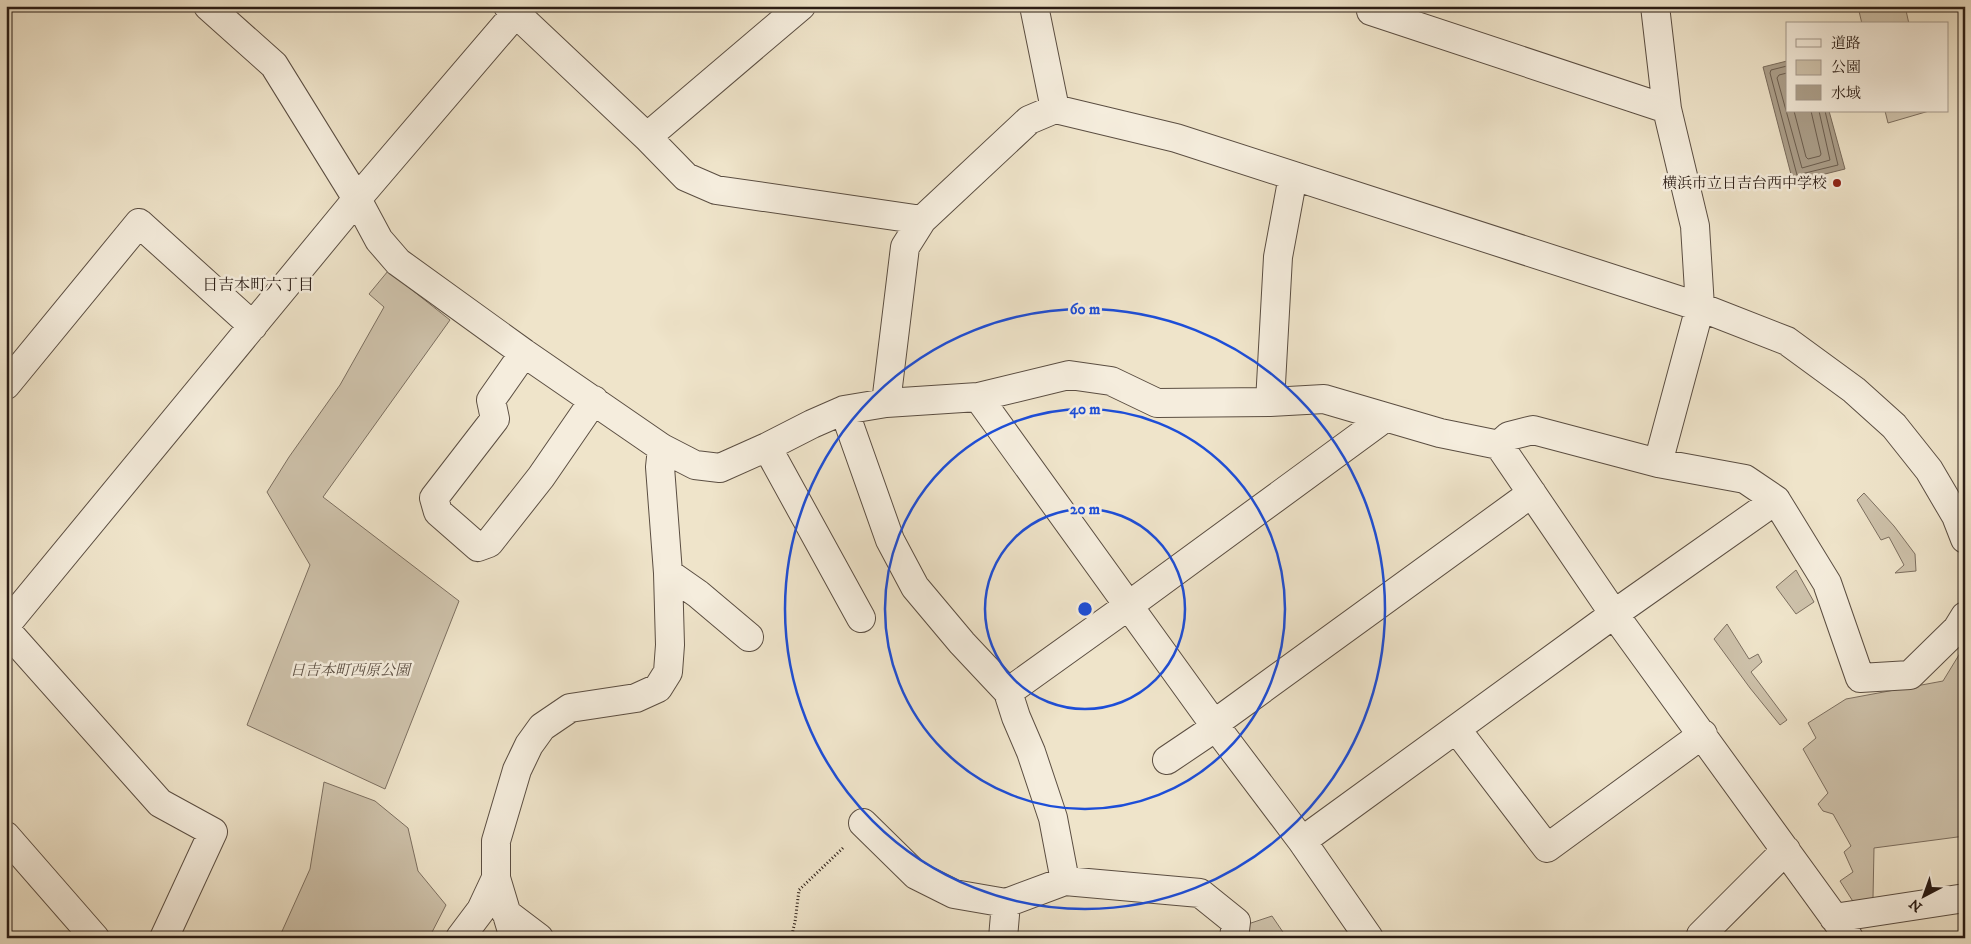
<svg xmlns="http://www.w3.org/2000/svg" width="1971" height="944" viewBox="0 0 1971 944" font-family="'IM FELL DW Pica','Noto Serif JP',serif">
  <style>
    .green { fill: #cec2ab; stroke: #7c6f60 }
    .water { fill: #aca08c; stroke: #786b5c }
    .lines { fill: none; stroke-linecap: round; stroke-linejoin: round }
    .shore { stroke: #6b5e50; stroke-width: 1 }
    .minor-casing { stroke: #5b4e42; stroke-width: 30 }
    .path { stroke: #2a1c15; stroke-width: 3; stroke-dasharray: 1 2.5; stroke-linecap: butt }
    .minor { stroke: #f5eddd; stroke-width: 28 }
    .ring { fill: none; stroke: #1d4ed8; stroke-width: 2.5 }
    .poi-dot { fill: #8f2418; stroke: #f5eddd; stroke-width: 2 }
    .labels { text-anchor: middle; stroke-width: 5; stroke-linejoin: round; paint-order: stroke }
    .poi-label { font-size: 15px; fill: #2a1c15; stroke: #f5eddd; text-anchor: end }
    .park-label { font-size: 15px; font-style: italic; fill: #5b4e42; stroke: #f5eddd }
    .neighbourhood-label { font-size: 16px; fill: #2a1c15; stroke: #f5eddd }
    .centre { fill: #1d4ed8; stroke: #f5eddd; stroke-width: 2.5 }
    .ring-label { font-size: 15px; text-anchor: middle; font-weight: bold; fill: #1d4ed8; stroke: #f5eddd; stroke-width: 5; stroke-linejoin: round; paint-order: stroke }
  </style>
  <rect width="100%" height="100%" fill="#efe4ca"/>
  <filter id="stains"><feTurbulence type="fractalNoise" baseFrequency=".004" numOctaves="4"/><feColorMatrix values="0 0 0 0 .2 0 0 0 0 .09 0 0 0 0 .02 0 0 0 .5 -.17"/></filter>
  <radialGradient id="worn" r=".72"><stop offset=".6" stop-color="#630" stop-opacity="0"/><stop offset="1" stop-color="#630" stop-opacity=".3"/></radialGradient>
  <path class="green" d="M 1879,6 L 1905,6 L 1909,24 L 1862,24 L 1859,11 Z
    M 1885,111 L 1929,111 L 1888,123 Z
    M 388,271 L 450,320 L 323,497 L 459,601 L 385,789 L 247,725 L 310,565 L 267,492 L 289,457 L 340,385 L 384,307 L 369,294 Z
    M 1864,493 L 1894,526 L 1915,554 L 1916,571 L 1895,573 L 1904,565 L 1889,537 L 1881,540 L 1857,500 Z
    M 1796,570 L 1814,602 L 1796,614 L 1776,587 Z
    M 1727,624 L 1749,659 L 1758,654 L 1762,662 L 1751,672 L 1787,720 L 1780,725 L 1750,688 L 1714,639 Z
    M 1965,645 L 1965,836 L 1874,848 L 1873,898 L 1854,903 L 1840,881 L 1853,872 L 1844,852 L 1851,846 L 1833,814 L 1823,811 L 1818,804 L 1828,793 L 1803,749 L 1816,738 L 1808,723 L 1846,699 L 1943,681 Z
    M 324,782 L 375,801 L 408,828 L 418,871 L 446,905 L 429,938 L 279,938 L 310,869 Z
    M 1272,916 L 1287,938 L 1247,938 L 1248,924 Z"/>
  <path class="water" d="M 1787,61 L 1787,111 L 1829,111 L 1845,169 L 1793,182 L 1763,67 Z"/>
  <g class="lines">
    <path class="shore" d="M 1787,66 L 1771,70 L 1770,73 L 1797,175 L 1838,165 L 1825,111
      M 1787,73 L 1779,75 L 1777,78 L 1802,168 L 1830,160 L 1819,111
      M 1794,111 L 1806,157 L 1808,159 L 1820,156 L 1821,154 L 1811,111"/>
    <g class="minor-casing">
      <path id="minor" d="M 208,6 L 274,65 L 357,199 L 379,240 L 398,262 L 524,353 L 662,448 L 695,465 L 720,468 L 767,447 L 812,424 L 844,410 L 886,403 L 978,397 L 1069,375 L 1111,381 L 1157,403 L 1270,402 L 1324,399 L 1440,433 L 1499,445 L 1614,614 L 1849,938
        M 508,6 L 647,137 L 686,177 L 716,190 L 922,220
        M 1034,6 L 1055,109
        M 1370,6 L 1371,11 L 1667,109
        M 1655,6 L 1667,109 L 1695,226 L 1700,307 L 1658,463
        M 647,137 L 801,6
        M 524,353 L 491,400 L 495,419 L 434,498 L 438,512 L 478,547 L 489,543 L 541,477 L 594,400
        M 6,385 L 139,223 L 253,326
        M 978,397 L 1216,727 L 1302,841 L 1614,614 L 1776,500 L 1827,583 L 1860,678 L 1910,675 L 1957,629 L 1965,616
        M 1270,402 L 1278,257 L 1293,176
        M 886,403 L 905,247 L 922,220 L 1029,120 L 1055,109 L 1176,138 L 1700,307 L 1787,341 L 1854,390 L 1894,426 L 1929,470 L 1956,516 L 1965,539
        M 844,410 L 890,540 L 915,587 L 962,643 L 1008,692 L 1016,717 L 1031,752 L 1053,818 L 1065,881
        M 1499,445 L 1509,436 L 1533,430 L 1658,463 L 1745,479 L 1776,500
        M 767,447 L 861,618
        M 668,573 L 698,594 L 749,637
        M 6,625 L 357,199 L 522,6
        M 6,630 L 160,803 L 213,832 L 164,938
        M 1008,692 L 1128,606 L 1386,417
        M 1214,724 L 1532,493
        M 1457,730 L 1547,848 L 1703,734
        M 1167,760 L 1216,727
        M 863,823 L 916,875 L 954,894 L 1006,903 L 1065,881 L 1200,893 L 1236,922 L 1234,938
        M 6,836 L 95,938
        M 1302,841 L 1369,938
        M 496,878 L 514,938
        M 506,913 L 539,938
        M 1834,918 L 1965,898
        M 460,938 L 481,910 L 496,878 L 496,841 L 517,770 L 529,745 L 542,727 L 570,708 L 636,698 L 658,688 L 668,672 L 670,645 L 668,573 L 660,467 L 662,448
        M 1003,938 L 1006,903
        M 1703,938 L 1701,935 L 1786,850"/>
    </g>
    <path class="path" d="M 791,938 L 795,922 L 799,890 L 844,847"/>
    <use href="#minor" class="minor"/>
  </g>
  <g class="ring">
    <circle cx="1085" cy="609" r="100"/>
    <circle cx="1085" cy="609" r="200"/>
    <circle cx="1085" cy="609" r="300"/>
  </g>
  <circle class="poi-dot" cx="1837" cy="183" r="5"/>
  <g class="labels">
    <g class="poi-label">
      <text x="1827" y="188">横浜市立日吉台西中学校</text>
    </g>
    <g class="park-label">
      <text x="350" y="675">日吉本町西原公園</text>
    </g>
    <g class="neighbourhood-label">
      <text x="258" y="290">日吉本町六丁目</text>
    </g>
  </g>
  <circle cx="1085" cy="609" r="8" class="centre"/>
  <g class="ring-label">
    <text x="1085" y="314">60 m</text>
    <text x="1085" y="414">40 m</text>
    <text x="1085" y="514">20 m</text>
  </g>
  <rect width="1971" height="944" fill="none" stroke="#efe4ca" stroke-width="25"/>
  <rect x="8" y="8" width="1956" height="929" fill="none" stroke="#2a1c15" stroke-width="2.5"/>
  <rect x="12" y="12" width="1946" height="919" fill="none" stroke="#2a1c15"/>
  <rect x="1786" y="22" width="162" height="90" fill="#f5eddd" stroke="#a4998d"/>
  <rect x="1796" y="39" width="25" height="8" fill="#f5eddd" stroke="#a4998d"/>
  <text x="1831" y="48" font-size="15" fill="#2a1c15">道路</text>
  <rect x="1796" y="60" width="25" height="15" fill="#cec2ab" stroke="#a4998d"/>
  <text x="1831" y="72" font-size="15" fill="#2a1c15">公園</text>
  <rect x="1796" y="85" width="25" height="15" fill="#aca08c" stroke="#a4998d"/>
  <text x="1831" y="98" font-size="15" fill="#2a1c15">水域</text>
  <g transform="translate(1924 896) rotate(221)" stroke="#f5eddd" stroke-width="4" paint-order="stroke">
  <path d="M0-4L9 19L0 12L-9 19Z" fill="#2a1c15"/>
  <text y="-8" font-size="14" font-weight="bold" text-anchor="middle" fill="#2a1c15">N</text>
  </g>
  <rect width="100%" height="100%" filter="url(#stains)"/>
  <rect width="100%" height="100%" fill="url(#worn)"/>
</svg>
